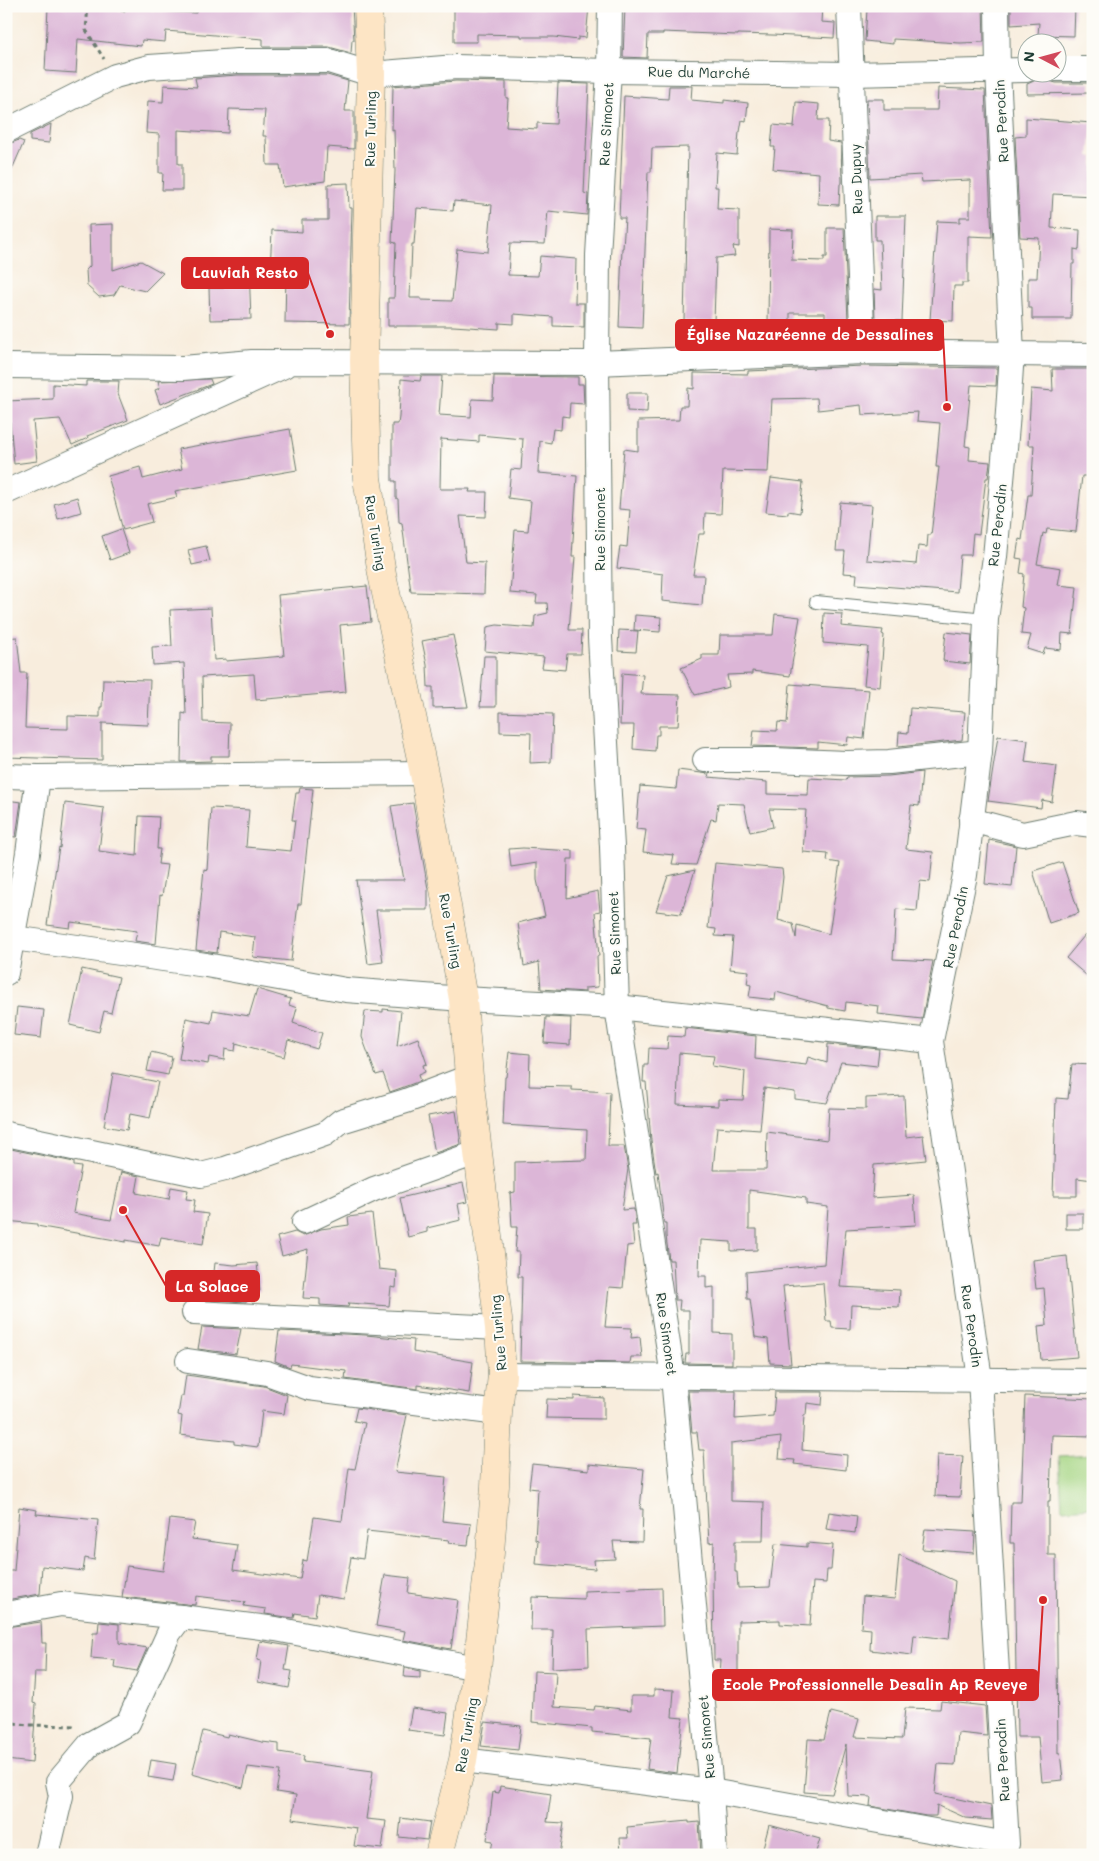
<svg xmlns="http://www.w3.org/2000/svg" width="1099" height="1861" viewBox="0 0 1099 1861" font-family="Mali,sans-serif">
<rect width="100%" height="100%" fill="#fdfcf7"/>
<filter id="ink" filterUnits="userSpaceOnUse"><feTurbulence type="fractalNoise" baseFrequency=".02" numOctaves="2"/><feDisplacementMap in="SourceGraphic" scale="10" xChannelSelector="R" yChannelSelector="G"/><feConvolveMatrix kernelMatrix="1 2 1 2 8 2 1 2 1" color-interpolation-filters="sRGB"/></filter>
<filter id="wash" filterUnits="userSpaceOnUse"><feTurbulence type="fractalNoise" baseFrequency=".0096" numOctaves="4" result="noise"/><feDisplacementMap in="SourceGraphic" scale="20" xChannelSelector="R" yChannelSelector="G"/><feGaussianBlur stdDeviation="1.12" result="paint"/><feColorMatrix in="noise" values="0 0 0 0 0 0 0 0 0 0 0 0 0 0 0 0 0 1.4 0 .05"/><feComposite in="paint" operator="in"/></filter>
<g filter="url(#wash)">
<rect width="100%" height="100%" fill="#f8eddd"/>
<!-- green -->
<polygon fill="#a5d583" stroke="#62895c" points="1093,1454 1093,1507 1062,1509 1059,1456"/>
<g id="blocks">
<!-- building -->
<g fill="#dcb6d7" fill-rule="evenodd">
<polygon points="126,6 157,11 196,13 197,6 275,6 298,10 330,9 330,6 352,6 354,40 352,40 351,53 329,47 263,47 263,39 166,31 165,42 142,40 141,46 78,39 76,73 45,71 48,7 96,8 125,11"/>
<polygon points="454,6 521,8 521,6 589,6 586,38 578,37 578,40 554,37 521,37 521,35 477,34 477,42 454,42"/>
<polygon points="625,6 822,7 821,22 835,23 834,38 772,35 738,34 738,35 663,32 663,34 648,34 647,58 623,57"/>
<polygon points="906,6 956,8 956,6 983,6 984,42 960,43 893,39 893,44 865,41 867,9 906,11"/>
<polygon points="1075,6 1074,36 1038,35 1039,23 1011,25 1011,7"/>
<polygon points="1039,72 1043,72 1049,81 1056,83 1090,83 1090,93 1027,94 1027,84 1034,81"/>
<polygon points="238,75 327,75 348,81 345,111 354,111 354,149 327,147 325,181 283,187 280,165 267,165 266,136 263,136 265,110 229,109 228,133 178,130 178,164 182,164 182,190 162,190 163,173 159,173 159,134 146,133 148,101 163,102 164,85 197,87 195,78"/>
<path d="M456,81L506,82V98H508L506,127L537,129V123L556,124L558,83L589,84L584,193L588,194L587,215L548,211L545,244L510,243L508,275L538,276L540,256L576,259L575,303H584V327L553,326V317L514,314V324L499,323V329L453,326H388V298H394L396,243L392,242L395,171L394,129L392,130L393,86ZM454,201L492,205L488,252L457,249L452,301L421,300V298H410L412,244H414L417,208L453,211Z"/>
<polygon points="669,86 692,86 691,100 724,103 724,100 748,103 746,121 742,120 740,132 739,132 737,155 717,153 715,187 718,187 717,209 739,210 739,247 733,246 735,256 716,258 714,322 684,321 688,147 652,148 651,172 648,172 642,328 619,327 622,248 623,248 625,218 619,218 624,96 668,99"/>
<polygon points="938,88 985,90 992,237 968,236 968,283 962,283 962,286 954,286 953,321 930,320 937,221 960,222 960,217 970,217 970,180 922,182 921,175 870,178 867,99 884,99 884,110 937,110"/>
<polygon points="796,102 819,104 818,120 829,120 828,141 841,143 842,183 840,184 839,205 818,204 819,173 773,169 775,147 771,147 773,125 794,127"/>
<polygon points="1026,118 1092,123 1089,156 1093,157 1093,196 1053,194 1051,228 1080,230 1079,250 1074,249 1074,264 1072,264 1071,319 1032,319 1032,308 1028,308 1028,278 1037,278 1039,238 1020,237 1015,137 1026,136"/>
<polygon points="51,124 49,143 30,141 30,134"/>
<polygon points="19,140 24,142 6,183 6,145"/>
<polygon points="348,183 349,208 352,208 349,324 285,323 286,273 270,271 272,230 302,232 302,220 328,220 328,184"/>
<polygon points="875,216 906,216 902,321 875,320 874,289 882,290 880,240 875,240"/>
<polygon points="113,224 113,270 141,261 163,273 145,291 120,285 114,295 99,297 87,286 86,270 90,266 89,225"/>
<polygon points="827,228 844,228 848,321 825,321 825,313 790,313 790,327 768,327 769,229 793,230 792,260 824,261 824,257 827,257"/>
<polygon points="249,268 251,319 210,320 209,288 224,288 222,269"/>
<polygon points="863,366 997,368 996,386 971,385 965,446 970,447 969,460 990,462 988,478 986,478 979,534 973,533 971,555 960,555 957,592 856,584 857,574 843,573 845,551 836,551 840,502 872,505 867,560 916,564 918,546 927,547 928,535 931,535 939,467 936,467 940,423 917,421 918,412 862,415 861,405 818,410 817,398 772,399 768,472 723,471 721,514 705,513 704,534 699,534 693,575 704,575 702,605 662,601 663,574 617,568 620,546 627,547 630,510 619,509 624,449 638,451 638,421 679,420 680,406 687,406 688,388 694,389 694,373 748,374 748,371"/>
<polygon points="1052,369 1093,369 1093,476 1082,476 1076,532 1047,529 1046,534 1043,533 1037,564 1061,568 1058,585 1077,587 1072,634 1062,633 1061,650 1045,648 1043,654 1027,649 1031,635 1021,634 1024,608 1021,607 1024,574 1020,573 1022,559 1016,558 1019,539 1022,540 1028,495 1031,495 1034,445 1028,445 1031,389 1053,391"/>
<polygon points="421,376 442,376 439,415 471,417 472,399 493,400 494,376 578,377 578,384 583,384 584,404 570,403 569,417 562,416 561,430 553,429 551,443 540,441 538,473 577,476 572,557 575,557 569,630 582,630 581,654 567,654 565,670 542,668 544,657 485,651 487,627 497,625 534,628 535,616 548,613 547,603 536,603 537,595 510,593 515,530 528,531 531,501 508,498 511,469 521,470 523,439 479,435 479,442 441,439 440,489 470,489 469,492 487,492 486,517 460,516 466,562 485,563 484,594 411,592 402,523 399,522 398,499 396,498 396,481 392,481 392,424 398,424 399,417 401,379 420,381"/>
<polygon points="210,379 212,384 160,404 155,390 160,388 158,381"/>
<polygon points="86,381 119,381 118,394 128,420 87,436 88,438 72,445 60,419 33,421 37,461 14,464 10,421 6,422 6,401 53,399 53,384 86,386"/>
<polygon points="627,393 648,393 647,412 627,411"/>
<polygon points="290,429 297,470 175,491 177,497 147,504 152,522 123,530 108,476 140,467 143,479 182,469 178,449"/>
<polygon points="771,478 803,482 800,513 788,511 788,514 766,512"/>
<polygon points="77,497 81,512 58,519 54,504"/>
<polygon points="121,529 129,553 110,560 102,536"/>
<polygon points="206,546 210,561 192,565 188,550"/>
<polygon points="367,586 371,622 340,625 346,692 256,700 254,674 202,677 203,722 230,723 229,756 211,756 211,761 181,762 182,713 186,714 184,663 153,665 152,647 172,646 170,610 211,608 214,660 226,659 226,661 284,656 278,595"/>
<polygon points="824,613 842,614 841,626 883,630 882,634 884,635 880,687 864,685 868,647 823,643"/>
<polygon points="775,614 800,617 790,676 752,671 752,674 727,675 729,687 695,695 681,668 702,659 702,655 719,655 720,635 773,635"/>
<polygon points="635,615 661,617 660,632 634,630"/>
<polygon points="619,630 638,631 636,652 618,651"/>
<polygon points="946,632 972,635 970,664 943,661"/>
<polygon points="453,635 468,707 433,708 433,687 428,687 427,665 422,641"/>
<polygon points="17,637 21,673 27,673 25,728 68,729 68,716 100,717 100,707 102,707 103,679 150,680 148,725 102,723 102,760 6,757 6,638"/>
<polygon points="484,656 496,656 496,707 480,707"/>
<polygon points="622,673 643,675 641,694 680,695 678,726 659,726 659,735 656,735 655,751 633,749 634,725 620,725"/>
<polygon points="790,684 869,690 864,739 848,737 847,745 818,742 818,748 752,746 754,730 777,731 778,722 787,723"/>
<polygon points="910,708 965,712 962,740 898,747 899,732 908,733"/>
<polygon points="500,712 553,714 551,762 530,763 531,733 500,732"/>
<polygon points="998,736 1028,740 1025,762 1057,766 1052,802 1042,800 1041,808 988,801"/>
<polygon points="678,770 709,774 708,777 767,782 767,794 808,795 809,778 846,780 847,777 889,776 922,772 919,806 911,805 906,849 933,852 930,882 920,881 917,911 896,909 893,959 933,961 922,1019 878,1014 879,1006 846,1002 845,1011 828,1008 828,1006 776,992 775,1000 749,997 751,985 747,984 749,971 730,969 733,937 715,936 716,929 708,928 715,863 782,869 783,877 778,920 793,924 796,938 797,925 829,934 840,863 827,861 828,854 803,852 806,810 769,809 773,827 750,832 744,804 718,803 716,820 711,819 696,865 672,864 674,855 643,852 646,830 636,829 640,786 676,789"/>
<polygon points="300,788 313,789 301,904 298,904 291,961 253,957 255,937 219,932 217,953 196,950 204,869 207,870 211,808 249,810 246,847 291,851 295,820 292,820 296,793 299,793"/>
<polygon points="6,800 21,802 16,837 6,836"/>
<polygon points="65,803 104,808 99,851 137,856 139,816 159,817 157,849 160,849 158,864 167,865 162,896 160,895 156,944 135,941 137,931 71,922 70,928 47,925 59,847 60,848"/>
<polygon points="413,803 428,889 428,910 376,910 383,962 368,964 356,880 404,880 391,806"/>
<polygon points="989,840 1016,846 1012,887 985,884"/>
<polygon points="523,848 573,851 573,859 568,859 567,898 598,891 600,911 595,912 599,956 597,956 598,987 585,988 585,992 541,989 539,962 524,966 518,923 545,916 537,880 537,863 511,867 509,849"/>
<polygon points="1062,862 1079,913 1049,923 1033,871"/>
<polygon points="695,870 681,914 656,911 668,876"/>
<polygon points="1085,935 1093,958 1093,981 1066,958"/>
<polygon points="82,969 119,977 111,1013 104,1011 99,1032 70,1025"/>
<polygon points="257,989 291,999 289,1005 297,1008 293,1023 322,1033 317,1049 288,1040 284,1057 236,1043 235,1051 225,1049 224,1060 209,1057 208,1064 179,1059 186,1018 211,1023 213,1010 249,1016"/>
<polygon points="17,1007 44,1010 41,1038 14,1035"/>
<polygon points="383,1009 401,1011 397,1046 418,1038 427,1064 423,1065 425,1072 418,1075 420,1081 390,1092 383,1073 376,1075 362,1037 365,1011 383,1012"/>
<polygon points="546,1017 571,1018 570,1045 544,1043"/>
<path d="M685,1028L756,1036L755,1059L806,1065L808,1057L827,1063L828,1044L879,1049L877,1066L841,1062L827,1103L795,1099V1092L764,1088L760,1130L717,1127L713,1170H766L767,1132L827,1140L829,1108L866,1109V1098L904,1096L906,1137L923,1135L926,1160L874,1165L872,1198L914,1195L916,1225L846,1229L840,1287L900,1290L899,1307L851,1305L850,1329L832,1328L831,1321H826L823,1283L783,1286L791,1364L770,1363L768,1339L755,1337L750,1299H747L746,1272L824,1264L828,1207L806,1204V1198L749,1190V1229H757V1250L731,1251V1242L700,1240L699,1276H706V1288L714,1287V1333L732,1334V1364L685,1363L686,1354H689V1310H679L680,1300H675L673,1260H669L666,1236V1223H664L658,1172L656,1173L651,1140L646,1082H643L644,1065H648L649,1048L667,1049L668,1036L684,1037ZM679,1053L714,1056L712,1066L745,1071L743,1100L718,1099V1106L677,1104Z"/>
<polygon points="151,1052 172,1057 168,1075 147,1071"/>
<polygon points="509,1052 530,1054 529,1086 572,1087 572,1090 610,1092 608,1146 624,1146 628,1169 622,1210 634,1209 636,1225 632,1225 634,1245 627,1246 623,1288 609,1287 605,1327 632,1328 631,1338 640,1337 642,1357 631,1357 630,1363 520,1361 522,1277 518,1277 519,1252 515,1252 517,1227 512,1227 510,1193 515,1192 515,1162 586,1160 587,1130 503,1125 505,1077 506,1077"/>
<polygon points="1072,1064 1093,1065 1093,1180 1077,1178 1077,1196 1053,1196 1056,1098 1068,1099"/>
<polygon points="113,1073 158,1082 150,1118 130,1114 127,1130 104,1126"/>
<polygon points="456,1111 461,1144 435,1153 428,1116"/>
<polygon points="6,1148 74,1162 74,1166 81,1167 73,1213 111,1220 121,1172 139,1176 136,1193 169,1199 171,1187 188,1190 186,1199 195,1200 193,1212 208,1214 203,1244 161,1237 159,1246 126,1240 126,1242 37,1226 37,1224 6,1221"/>
<polygon points="463,1183 467,1202 458,1204 461,1220 427,1228 427,1232 408,1237 400,1198"/>
<rect x="1066" y="1213" width="17" height="16"/>
<polygon points="372,1214 379,1269 397,1271 396,1288 391,1287 389,1306 349,1303 348,1307 320,1305 320,1299 303,1298 308,1249 282,1256 277,1237 295,1232 303,1236 321,1229 349,1225 348,1217"/>
<polygon points="1067,1256 1077,1357 1041,1360 1038,1326 1047,1325 1044,1288 1036,1289 1033,1260"/>
<polygon points="215,1263 234,1265 257,1263 260,1291 248,1293 246,1302 211,1300"/>
<polygon points="202,1327 241,1329 236,1354 198,1349"/>
<polygon points="279,1331 366,1335 414,1340 413,1352 473,1362 469,1393 418,1385 418,1389 345,1379 346,1371 291,1364 290,1367 275,1361"/>
<polygon points="186,1375 264,1386 287,1395 284,1414 262,1411 258,1447 234,1444 234,1441 180,1435 182,1416 178,1415 181,1396 183,1396"/>
<polygon points="688,1391 736,1391 735,1419 773,1416 775,1392 823,1392 822,1405 807,1403 806,1415 804,1415 802,1450 847,1455 846,1470 794,1464 795,1460 779,1459 781,1437 731,1443 731,1501 764,1502 763,1541 735,1541 735,1572 737,1572 738,1588 770,1587 775,1544 807,1547 807,1543 833,1545 831,1570 827,1570 826,1583 813,1582 810,1626 780,1624 780,1620 738,1621 738,1677 720,1677 721,1660 714,1660 713,1574 714,1542 709,1543 704,1450 699,1450 697,1432 692,1432"/>
<polygon points="574,1396 604,1398 604,1419 546,1418 547,1399 574,1400"/>
<polygon points="1025,1396 1093,1399 1093,1436 1052,1435 1050,1501 1048,1501 1048,1555 1056,1555 1058,1753 1060,1752 1063,1780 1042,1782 1038,1737 1017,1737 1014,1543 1010,1543 1011,1502 1021,1502"/>
<polygon points="357,1408 407,1415 395,1472 446,1477 442,1521 471,1524 468,1545 448,1543 449,1540 367,1531 363,1559 351,1557 344,1599 318,1595 315,1616 295,1613 294,1618 265,1614 266,1609 244,1606 245,1602 196,1596 195,1605 122,1597 127,1566 163,1571 170,1519 195,1522 192,1539 237,1545 233,1570 300,1579 303,1560 307,1561 314,1517 342,1521 349,1468 355,1469 365,1423 354,1421"/>
<polygon points="937,1455 963,1456 960,1497 935,1496"/>
<polygon points="532,1464 589,1470 589,1464 644,1469 640,1509 643,1509 642,1542 613,1541 615,1559 594,1560 595,1569 536,1564 538,1541 535,1540 538,1489 529,1488"/>
<polygon points="19,1507 37,1510 36,1514 98,1520 94,1560 85,1558 83,1571 42,1566 40,1594 6,1600 7,1571 14,1571"/>
<polygon points="829,1512 857,1516 855,1533 826,1529"/>
<polygon points="925,1529 975,1532 974,1553 922,1549"/>
<polygon points="899,1555 955,1581 949,1639 914,1635 912,1655 870,1650 871,1629 861,1628 863,1596 895,1599"/>
<polygon points="385,1575 410,1578 408,1593 458,1600 451,1649 403,1640 405,1631 376,1626"/>
<polygon points="662,1588 663,1626 588,1629 589,1666 552,1668 553,1630 531,1630 532,1597 584,1599 584,1591"/>
<polygon points="41,1622 42,1643 46,1643 45,1672 35,1672 33,1703 36,1704 32,1763 6,1760 6,1701 9,1676 6,1676 6,1627"/>
<polygon points="99,1622 119,1624 119,1643 147,1648 137,1671 114,1667 115,1660 91,1658 93,1633 98,1633"/>
<polygon points="260,1641 289,1646 285,1670 292,1671 289,1688 258,1682 261,1661 257,1660"/>
<polygon points="405,1668 420,1671 420,1678 404,1677"/>
<polygon points="534,1671 556,1672 554,1707 594,1710 595,1706 631,1710 631,1696 654,1696 654,1689 674,1690 672,1717 683,1718 677,1773 647,1769 651,1738 592,1732 592,1728 532,1722"/>
<polygon points="941,1701 985,1706 987,1736 958,1733 955,1765 938,1764 935,1794 991,1806 992,1820 966,1818 937,1805 936,1816 926,1816 870,1806 871,1797 848,1796 846,1744 832,1794 804,1792 808,1739 824,1740 831,1712 859,1719 854,1737 902,1739 905,1708 940,1709"/>
<polygon points="412,1708 448,1713 445,1735 408,1730"/>
<polygon points="485,1722 521,1726 518,1750 481,1746"/>
<polygon points="203,1731 227,1737 228,1734 262,1742 279,1744 279,1752 304,1756 303,1762 373,1771 366,1819 386,1821 382,1849 354,1846 357,1828 292,1819 296,1795 276,1792 280,1771 248,1767 243,1788 192,1774"/>
<polygon points="151,1760 176,1764 173,1781 148,1777"/>
<polygon points="500,1786 551,1794 547,1822 564,1823 559,1855 490,1855 493,1841 487,1840 493,1792 499,1793"/>
<polygon points="401,1818 430,1822 427,1840 399,1837"/>
<polygon points="689,1821 689,1823 699,1822 701,1855 621,1855 620,1838 628,1838 627,1827"/>
<polygon points="769,1825 820,1839 815,1855 761,1855"/>
</g>
</g>
</g>
<g filter="url(#ink)">
<use href="#blocks" fill-opacity="0" stroke="#6b7b6f" stroke-width="1"/>
<g fill="none" stroke-linecap="round" stroke-linejoin="round">
<defs>
<polyline id="service" points="816,602 986,619"/>
<g id="minor">
<polyline points="610,6 609,71 598,255 597,363 600,638 612,847 617,1007 673,1377 711,1791 715,1855"/>
<polyline points="849,6 863,352"/>
<polyline points="1056,69 1093,69"/>
<polyline points="6,131 115,76 149,67 238,61 329,61 371,74 456,67 609,71 852,74 1026,70"/>
<polyline points="6,366 183,368 252,362 597,363 863,352 1093,355"/>
<polyline points="6,492 284,366"/>
<polyline points="705,760 774,760 846,763 889,762 980,752"/>
<polyline points="6,776 38,777 424,773"/>
<polyline points="971,820 1023,834 1076,823 1093,825"/>
<polyline points="6,937 206,965 346,990 463,999 617,1007 931,1041"/>
<polyline points="6,973 28,853 38,777"/>
<polyline points="6,1134 201,1175 225,1169 325,1134 341,1121 406,1101 469,1077"/>
<polyline points="304,1222 374,1189 479,1152"/>
<polyline points="194,1313 499,1328"/>
<polyline points="188,1361 267,1373 309,1388 498,1413"/>
<polyline points="502,1375 1093,1381"/>
<polyline points="6,1614 61,1604 181,1617 276,1629 477,1668"/>
<polyline points="463,1760 711,1791 1007,1844 980,1379 931,1041 965,875 980,752 986,619 995,557 1007,426 1012,353 998,71 997,6"/>
<polyline points="47,1855 61,1796 58,1782 90,1744 128,1723 169,1633 181,1617"/>
</g>
<polyline id="secondary" points="368,6 371,74 364,361 367,478 382,574 424,773 463,999 469,1077 499,1328 502,1375 498,1413 495,1486 490,1553 477,1668 463,1760 439,1855"/>
</defs>
<!-- service casing -->
<use href="#service" stroke="#6b7b6f" stroke-width="14"/>
<!-- minor casing -->
<use href="#minor" stroke="#6b7b6f" stroke-width="26"/>
<!-- secondary casing -->
<use href="#secondary" stroke="#6b7b6f" stroke-width="29"/>
<!-- path -->
<g stroke="#6b7b6f" stroke-width="3" stroke-dasharray="4 4" stroke-linecap="butt">
<polyline points="88,6 86,30 104,59"/>
<polyline points="6,1722 28,1725 77,1726"/>
</g>
<!-- service -->
<use href="#service" stroke="#fff" stroke-width="12"/>
<!-- minor -->
<use href="#minor" stroke="#fff" stroke-width="24"/>
<!-- secondary -->
<use href="#secondary" stroke="#fde5c5" stroke-width="28"/>
</g>
</g>
<g text-anchor="middle" dominant-baseline="central" stroke-width="4" stroke-linejoin="round" paint-order="stroke">
<!-- street labels -->
<g font-size="14" fill="#1f3d34" stroke="#fdfcf7">
<text transform="translate(699 72) rotate(1)">Rue du Marché</text>
<text transform="translate(1001 121) rotate(-93)">Rue Perodin</text>
<text transform="translate(606 124) rotate(-87)">Rue Simonet</text>
<text transform="translate(370 129) rotate(-89)">Rue Turling</text>
<text transform="translate(856 179) rotate(-92)">Rue Dupuy</text>
<text transform="translate(997 525) rotate(-84)">Rue Perodin</text>
<text transform="translate(599 529) rotate(-90)">Rue Simonet</text>
<text transform="translate(376 533) rotate(81)">Rue Turling</text>
<text transform="translate(955 927) rotate(-79)">Rue Perodin</text>
<text transform="translate(451 931) rotate(80)">Rue Turling</text>
<text transform="translate(614 933) rotate(-92)">Rue Simonet</text>
<text transform="translate(972 1326) rotate(82)">Rue Perodin</text>
<text transform="translate(498 1333) rotate(-95)">Rue Turling</text>
<text transform="translate(667 1334) rotate(82)">Rue Simonet</text>
<text transform="translate(466 1735) rotate(-80)">Rue Turling</text>
<text transform="translate(706 1737) rotate(-95)">Rue Simonet</text>
<text transform="translate(1002 1760) rotate(-93)">Rue Perodin</text>
</g>
</g>
<!-- callouts -->
<path fill="none" stroke="#d62828" stroke-width="2" d="M330 334L308 273M947 407L943 335M123 1210L166 1286M1043 1600L1038 1685"/>
<g fill="#d62828" stroke="#fdfcf7" stroke-width="2">
<circle cx="330" cy="334" r="5"/>
<circle cx="947" cy="407" r="5"/>
<circle cx="123" cy="1210" r="5"/>
<circle cx="1043" cy="1600" r="5"/>
</g>
<g fill="#d62828" stroke="#d62828" stroke-width="2">
<rect x="182" y="258" width="126" height="30" rx="5"/>
<rect x="676" y="320" width="267" height="30" rx="5"/>
<rect x="166" y="1271" width="93" height="30" rx="5"/>
<rect x="713" y="1670" width="325" height="30" rx="5"/>
</g>
<g font-size="15" text-anchor="middle" font-weight="bold" fill="#fff">
<text x="245" y="278">Lauviah Resto</text>
<text x="810" y="340">Église Nazaréenne de Dessalines</text>
<text x="212" y="1292">La Solace</text>
<text x="875" y="1690">Ecole Professionnelle Desalin Ap Reveye</text>
</g>
<!-- margin -->
<rect width="1099" height="1861" fill="none" stroke="#fdfcf7" stroke-width="25"/>
<!-- north arrow -->
<g transform="translate(1042 58) rotate(276)"><circle r="24" fill="#fdfcf7" stroke="#a4b0a9"/>
<path d="M0-4L9 19L0 12L-9 19Z" fill="#d1495b"/>
<text y="-8" font-size="14" font-weight="bold" text-anchor="middle" fill="#1f3d34">N</text>
</g>
</svg>
